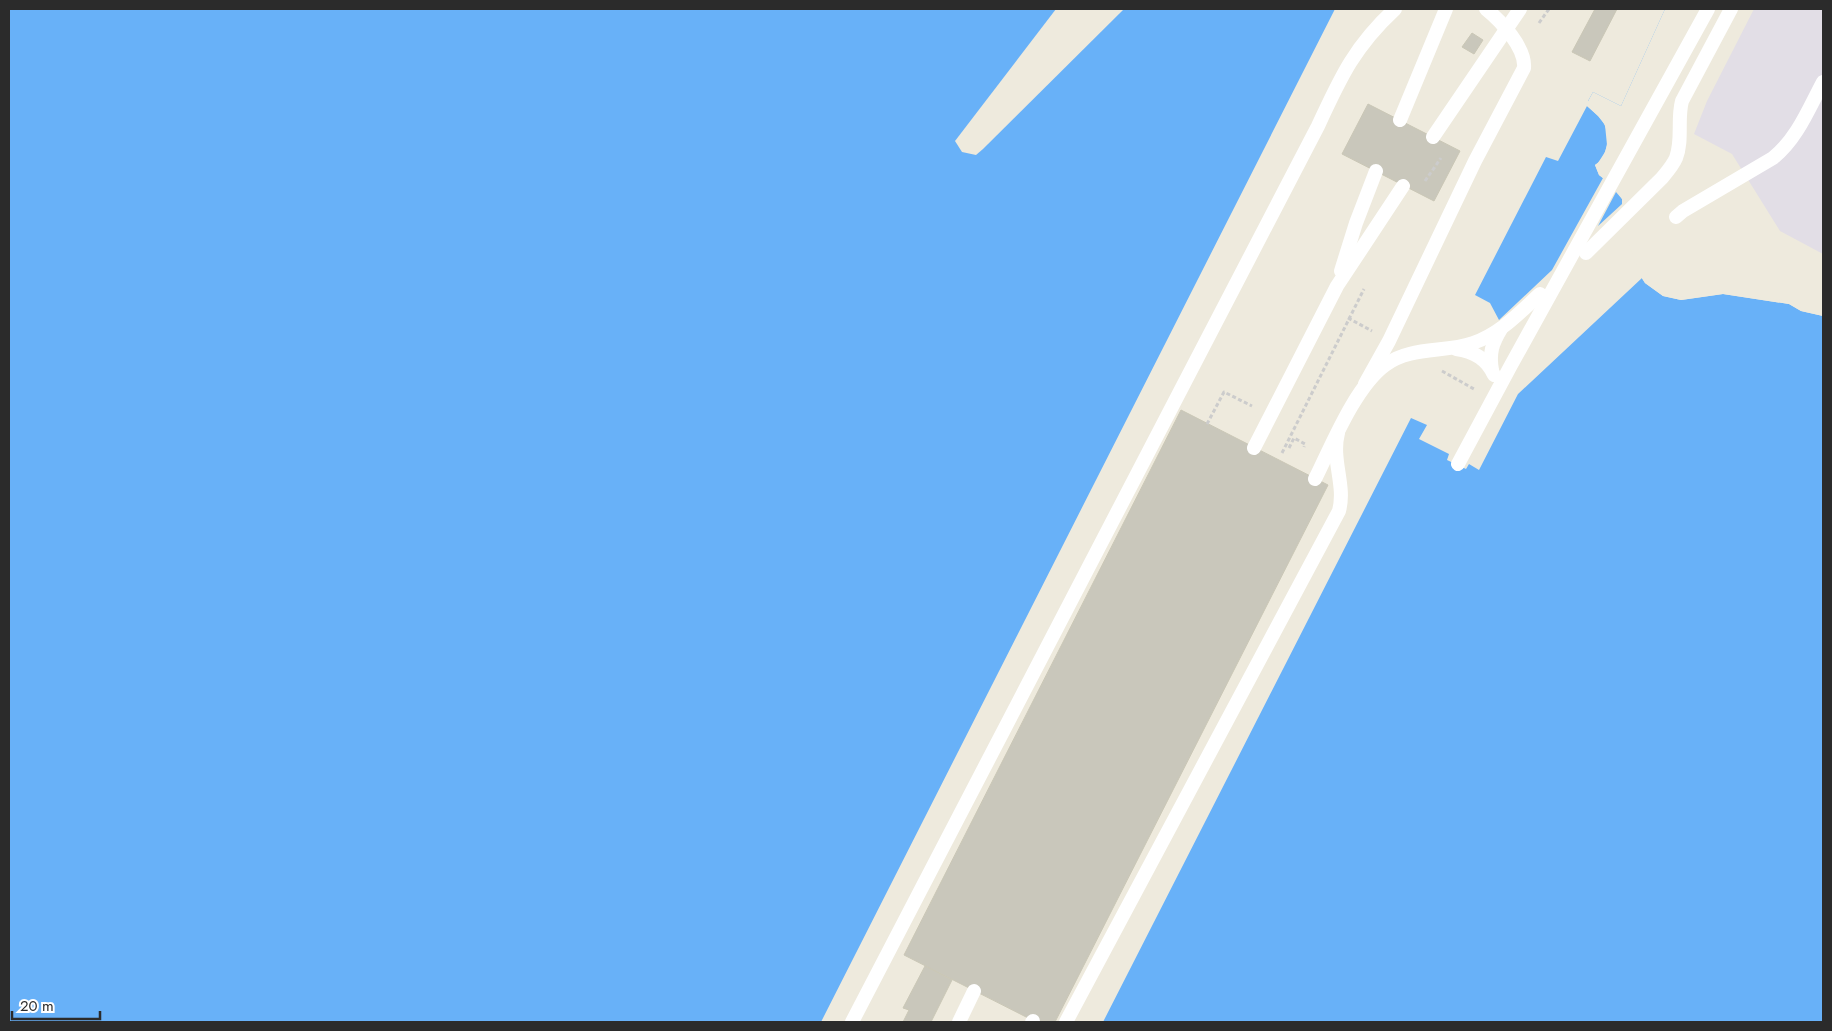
<svg xmlns="http://www.w3.org/2000/svg" width="1832" height="1031" viewBox="0 0 1832 1031" font-family="Jost,sans-serif">
<rect width="100%" height="100%" fill="#eeeadd"/>
<!-- industrial -->
<polygon fill="#e2dee6" points="1754,9 1823,9 1823,254 1780,231 1732,154 1694,134 1707,101"/>
<!-- water -->
<path fill="#68b1f8" d="M9,9H1665L1621,106L1593,92L1586,105C1592,111 1602,117 1605,126C1610,139 1607,157 1595,165L1599,175L1614,187L1622,199L1625,238L1631,262L1645,283L1663,296L1681,300L1723,294L1789,304L1801,311L1823,316V1022H9Z"/>
<!-- pier -->
<g fill="#eeeadd" fill-rule="evenodd">
<polygon points="1056,9 1124,9 983,149 976,155 962,152 955,141"/>
<path d="M1335,9H1665L1621,106L1593,92L1588,101L1607,124L1610,145L1607,154L1598,166L1601,173L1615,186L1624,198L1628,238L1634,261L1647,281L1664,294L1681,297L1723,292L1760,297L1790,301L1802,308L1823,313V316L1801,311L1789,304L1723,294L1681,300L1663,296L1645,283L1642,278L1518,394L1479,470L1469,464L1466,469L1447,460L1449,454L1419,439L1427,425L1411,418L1103,1022H821ZM1587,106L1598,116L1605,125L1607,145L1605,152L1598,163L1595,165L1599,175L1603,178L1552,270L1499,320L1490,303L1475,295L1546,157L1558,161ZM1616,192L1622,199V204L1598,226Z"/>
</g>
<!-- building -->
<g fill="#c9c7bb" stroke="#cac7b6">
<polygon points="1595,9 1617,9 1590,61 1572,52"/>
<polygon points="1472,33 1483,40 1474,54 1462,47"/>
<polygon points="1368,104 1460,151 1434,201 1342,154"/>
<polygon points="1181,410 1328,485 1055,1022 1036,1022 904,955"/>
<polygon points="925,966 952,980 931,1022 903,1022 909,1010 903,1008"/>
</g>
<g fill="none" stroke-linecap="round" stroke-linejoin="round">
<!-- path -->
<g stroke="#ccc" stroke-width="3" stroke-dasharray="4 2.5" stroke-linecap="butt">
<polyline points="1539,23 1549,9"/>
<polyline points="1425,181 1441,158"/>
<polyline points="1348,318 1372,331"/>
<polyline points="1442,371 1474,389"/>
<polyline points="1207,424 1224,392 1252,406"/>
<polyline points="1289,448 1294,438 1305,444 1304,447"/>
<polyline points="1282,453 1364,289"/>
</g>
<!-- service -->
<g stroke="#fff" stroke-width="14">
<polyline points="1400,120 1446,9"/>
<polyline points="1433,137 1520,9"/>
<path d="M1676,217L1683,211L1773,158C1797,139 1809,108 1823,82"/>
<path d="M1586,253L1662,178C1667,172 1673,165 1676,158C1683,140 1677,119 1682,101L1731,9"/>
<polyline points="1341,271 1356,223 1376,171"/>
<path d="M1456,349C1473,351 1487,359 1494,375"/>
<path d="M1492,370C1489,353 1492,344 1501,329"/>
<path d="M1365,384L1389,341L1475,161L1524,68C1526,48 1501,21 1486,9"/>
<polyline points="1254,448 1337,286 1403,186"/>
<polyline points="1458,464 1510,367 1708,9"/>
<path d="M1315,479C1332,445 1355,387 1385,365C1411,346 1444,353 1473,343C1500,334 1519,313 1540,294"/>
<path d="M852,1022L1318,126C1341,76 1355,46 1395,9"/>
<polyline points="959,1022 974,991"/>
<polyline points="1032,1022 1033,1021"/>
<path d="M1066,1022L1339,511C1346,485 1331,460 1338,433"/>
</g>
</g>
<!-- border -->
<rect width="1832" height="1031" fill="none" stroke="#2b2b2b" stroke-width="20"/>
<!-- scale -->
<path d="M12 1011v8h88v-8" fill="none" stroke="#2b2b2b" stroke-width="2.5"/>
<text x="20" y="1011" font-size="15" fill="#2b2b2b" stroke="#ffffff" stroke-width="4" paint-order="stroke">20 m</text>
</svg>
